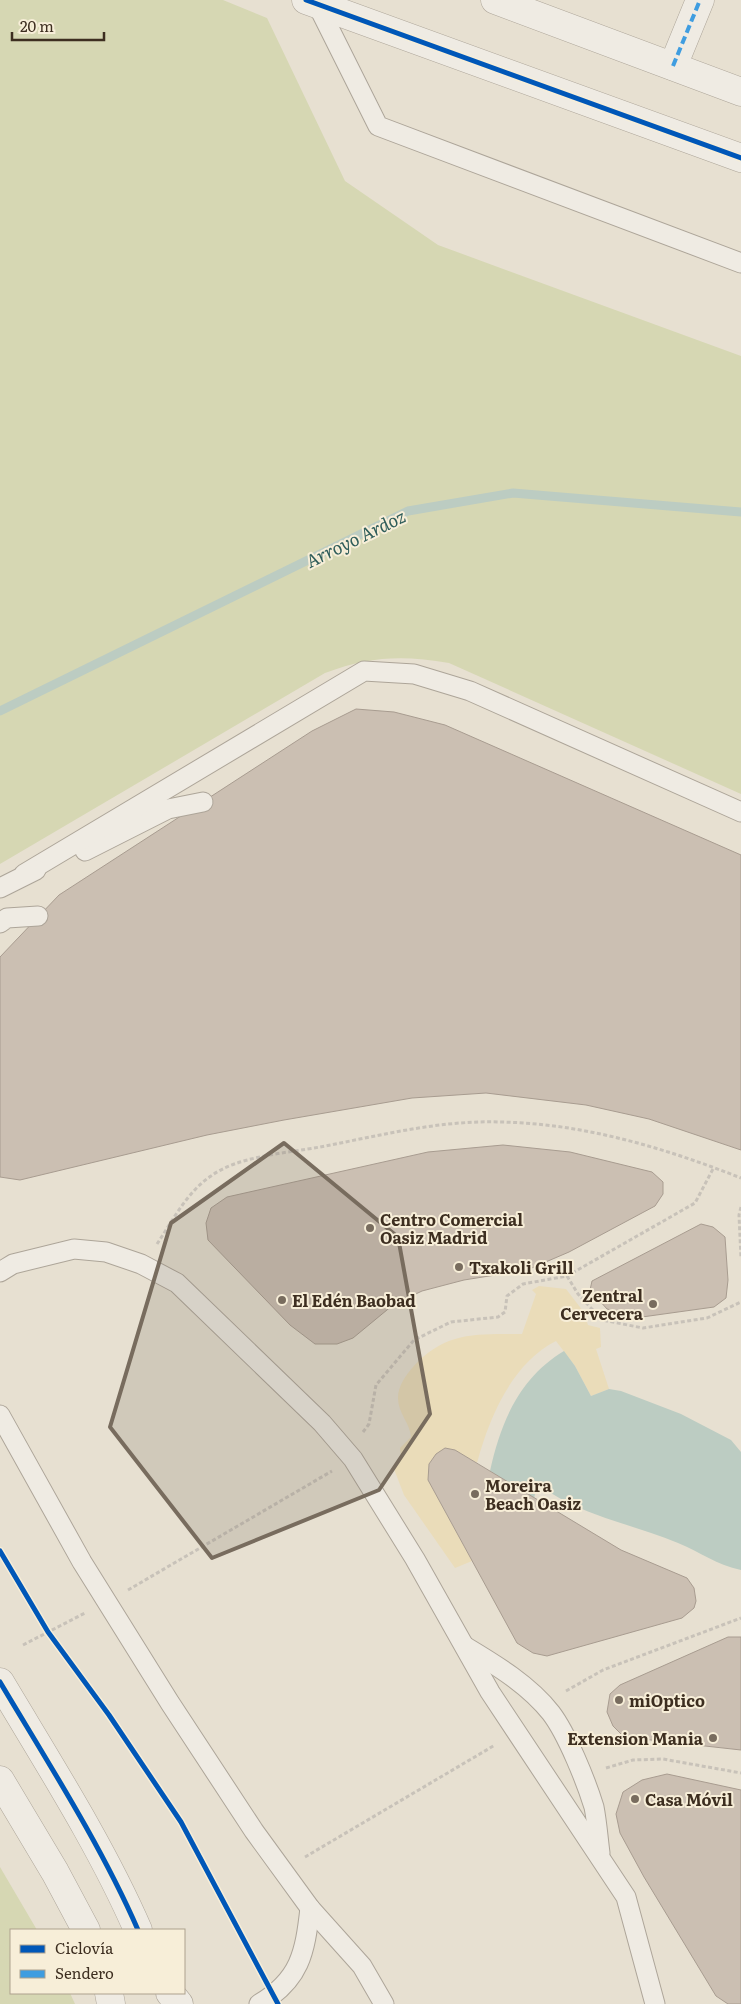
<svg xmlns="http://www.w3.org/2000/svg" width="741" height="2004" viewBox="0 0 741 2004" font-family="Literata,serif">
<rect width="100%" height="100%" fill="#e7e0d1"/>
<!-- green -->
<g fill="#d6d7b3">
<path d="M0,0H223L267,18L345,181L438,245L741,356V794L449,663C403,655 370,656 325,673L0,864Z"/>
<polygon points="0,1867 37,1930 11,1930 11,1993 70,1993 75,2004 0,2004"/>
</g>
<!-- sand -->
<path fill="#eadcb9" d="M539,1286L566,1289L583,1311L588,1325L600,1328L601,1347L596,1349L609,1389L591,1396L575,1366L556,1341C512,1363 489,1418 477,1463L455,1450L445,1448L436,1454L429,1464L428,1480L472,1561L455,1568L404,1495L394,1469L401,1458L400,1448L411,1437C410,1423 398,1413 398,1398C398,1386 406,1375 413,1367C445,1331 477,1334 522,1334L536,1294L532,1290Z"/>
<!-- water -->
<path fill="#bcccc2" d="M564,1351L575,1366L591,1396L609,1389L621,1391L681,1414L731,1440L741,1452V1570C717,1565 700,1552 678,1543C631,1523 578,1516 537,1483L534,1499L490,1471C501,1422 519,1378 564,1351Z"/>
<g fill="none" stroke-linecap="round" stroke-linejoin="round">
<!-- stream -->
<polyline stroke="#bcccc2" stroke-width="9" points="0,711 408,511 513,493 741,512"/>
</g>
<!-- building -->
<g fill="#cbbfb2" stroke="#a89c90">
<polygon points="356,709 394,712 445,725 741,855 741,1150 649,1119 586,1105 486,1093 412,1098 284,1120 207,1135 20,1180 0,1177 0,957 59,895 312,731"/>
<polygon points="503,1145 570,1152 652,1172 663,1182 663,1194 655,1206 569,1252 527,1270 464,1280 422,1291 393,1305 353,1338 337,1344 315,1344 290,1325 208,1240 206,1223 211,1208 227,1197 428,1152"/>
<polygon points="701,1224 713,1227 725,1237 728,1280 726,1298 714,1307 642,1317 607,1309 590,1290 592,1281"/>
<polygon points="445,1448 455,1450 621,1550 687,1578 694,1588 696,1601 694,1608 682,1618 547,1656 533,1653 517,1643 428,1480 429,1464 436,1454"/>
<polygon points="728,1637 741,1637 741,1750 624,1737 613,1726 607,1712 610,1694 620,1685"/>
<polygon points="667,1774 741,1790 741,2004 728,2004 716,1996 644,1877 620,1833 616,1814 623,1792 642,1780"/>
</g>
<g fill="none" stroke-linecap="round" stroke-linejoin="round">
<defs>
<g id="service">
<polyline points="317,4 378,126 741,263"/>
<polyline points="85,851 168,809 203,802"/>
<polyline points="24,874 364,671 414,674 470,691 741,812"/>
<polyline points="0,888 36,870"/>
<polyline points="0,923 7,918 38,916"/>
<polyline points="0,1272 13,1264 74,1249 106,1252 141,1264 177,1283 322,1423 353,1459 415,1559 490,1692 626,1897 655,2004"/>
<polyline points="0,1415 82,1562 170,1703 254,1831 310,1908 362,1966 384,2004"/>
<path d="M466,1647C496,1665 529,1685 551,1713C567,1734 586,1781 594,1807C597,1822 598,1838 600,1853"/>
<path d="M259,2004C300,1980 305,1953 310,1908"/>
</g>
<polyline id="minor" points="673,66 700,0"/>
<g id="tertiary">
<polyline points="306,0 741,158"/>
<polyline points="495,0 741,92"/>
<path d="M0,1682C47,1761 101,1845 138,1930"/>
<polyline points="0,1780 55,1872 86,1930"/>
<polyline points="109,1993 111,2004"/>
<polyline points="170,1993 179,2004"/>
</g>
</defs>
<!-- service casing -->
<use href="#service" stroke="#ada599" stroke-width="21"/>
<!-- minor casing -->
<use href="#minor" stroke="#ada599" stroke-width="29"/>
<!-- tertiary casing -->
<use href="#tertiary" stroke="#ada599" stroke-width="29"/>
<!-- path -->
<g stroke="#c8c2b9" stroke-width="3" stroke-dasharray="4 2.5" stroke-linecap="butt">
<polyline points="741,1207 739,1215 741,1258"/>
<path d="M157,1244C173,1220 187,1192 211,1176C238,1156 287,1153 320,1147C378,1136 439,1120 499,1122C582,1123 665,1148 741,1178"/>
<polyline points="567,1276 578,1294 602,1320 643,1328 707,1318 741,1302"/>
<polyline points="363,1432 369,1424 376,1385 414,1340 451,1322 498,1317 505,1312 507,1296 523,1284 567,1276 695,1203 714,1167"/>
<polyline points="128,1590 332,1471"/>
<polyline points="23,1645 85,1613"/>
<polyline points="566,1691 603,1670 741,1618"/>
<polyline points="606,1768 633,1760 663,1759 741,1773"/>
<polyline points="305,1857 495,1745"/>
</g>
<!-- service -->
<use href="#service" stroke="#efebe3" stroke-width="19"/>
<!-- minor -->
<use href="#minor" stroke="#efebe3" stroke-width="28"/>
<!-- tertiary -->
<use href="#tertiary" stroke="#efebe3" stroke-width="28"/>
<!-- quiet -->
<polyline stroke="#3f9de0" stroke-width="4" stroke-dasharray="8 4" stroke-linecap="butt" points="673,66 700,0"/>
<defs>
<g id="cycleway">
<polyline points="306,0 741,158"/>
<polyline points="0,1551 48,1632 109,1715 181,1822 278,2004"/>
<path d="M0,1682C47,1761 101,1845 138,1930"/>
</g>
</defs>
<!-- cycleway casing -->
<use href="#cycleway" stroke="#f7eed8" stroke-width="8"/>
<!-- cycleway -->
<use href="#cycleway" stroke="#0057b8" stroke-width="5"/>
</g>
<!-- marked area -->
<path fill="#786c5e" fill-opacity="0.2" stroke="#786c5e" stroke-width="4" stroke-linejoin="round" d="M284,1143L398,1237L430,1414L379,1490L212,1558L110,1427L171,1223Z"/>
<!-- markers -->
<g fill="#786c5e" stroke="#f7eed8" stroke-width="2">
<circle cx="370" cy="1228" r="5"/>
<circle cx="459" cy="1267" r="5"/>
<circle cx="282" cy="1300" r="5"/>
<circle cx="653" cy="1304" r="5"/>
<circle cx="475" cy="1494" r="5"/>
<circle cx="619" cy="1700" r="5"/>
<circle cx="713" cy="1738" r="5"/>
<circle cx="635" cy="1799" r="5"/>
</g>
<g text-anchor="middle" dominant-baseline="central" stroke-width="4" stroke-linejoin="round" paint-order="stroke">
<!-- poi labels -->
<g font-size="16" font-weight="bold" fill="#3d2e20" stroke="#f7eed8" text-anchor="start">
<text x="380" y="1219">Centro Comercial<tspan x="380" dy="18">Oasiz Madrid</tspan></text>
<text x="469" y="1267">Txakoli Grill</text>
<text x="643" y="1295" text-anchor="end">Zentral<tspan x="643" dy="18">Cervecera</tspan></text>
<text x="292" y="1300">El Edén Baobad</text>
<text x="485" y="1485">Moreira<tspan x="485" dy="18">Beach Oasiz</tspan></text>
<text x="629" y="1700">miOptico</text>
<text x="703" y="1738" text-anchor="end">Extension Mania</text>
<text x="645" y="1799">Casa Móvil</text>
</g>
<!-- water labels -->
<g font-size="18" font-style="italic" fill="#2f5d5a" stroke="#f7eed8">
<text transform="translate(355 538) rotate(-26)">Arroyo Ardoz</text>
</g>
</g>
<!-- legend -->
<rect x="10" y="1929" width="175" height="65" fill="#f7eed8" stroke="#ada18e"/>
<rect x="20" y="1945" width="25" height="8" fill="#0057b8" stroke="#ada18e"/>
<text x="55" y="1954" font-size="15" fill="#3d2e20">Ciclovía</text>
<rect x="20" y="1970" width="25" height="8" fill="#3f9de0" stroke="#ada18e"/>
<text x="55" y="1979" font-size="15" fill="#3d2e20">Sendero</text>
<!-- scale -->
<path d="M12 32v8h92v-8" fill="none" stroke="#3d2e20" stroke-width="2.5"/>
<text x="20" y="32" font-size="15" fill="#3d2e20" stroke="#f7eed8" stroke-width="4" paint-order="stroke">20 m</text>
</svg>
